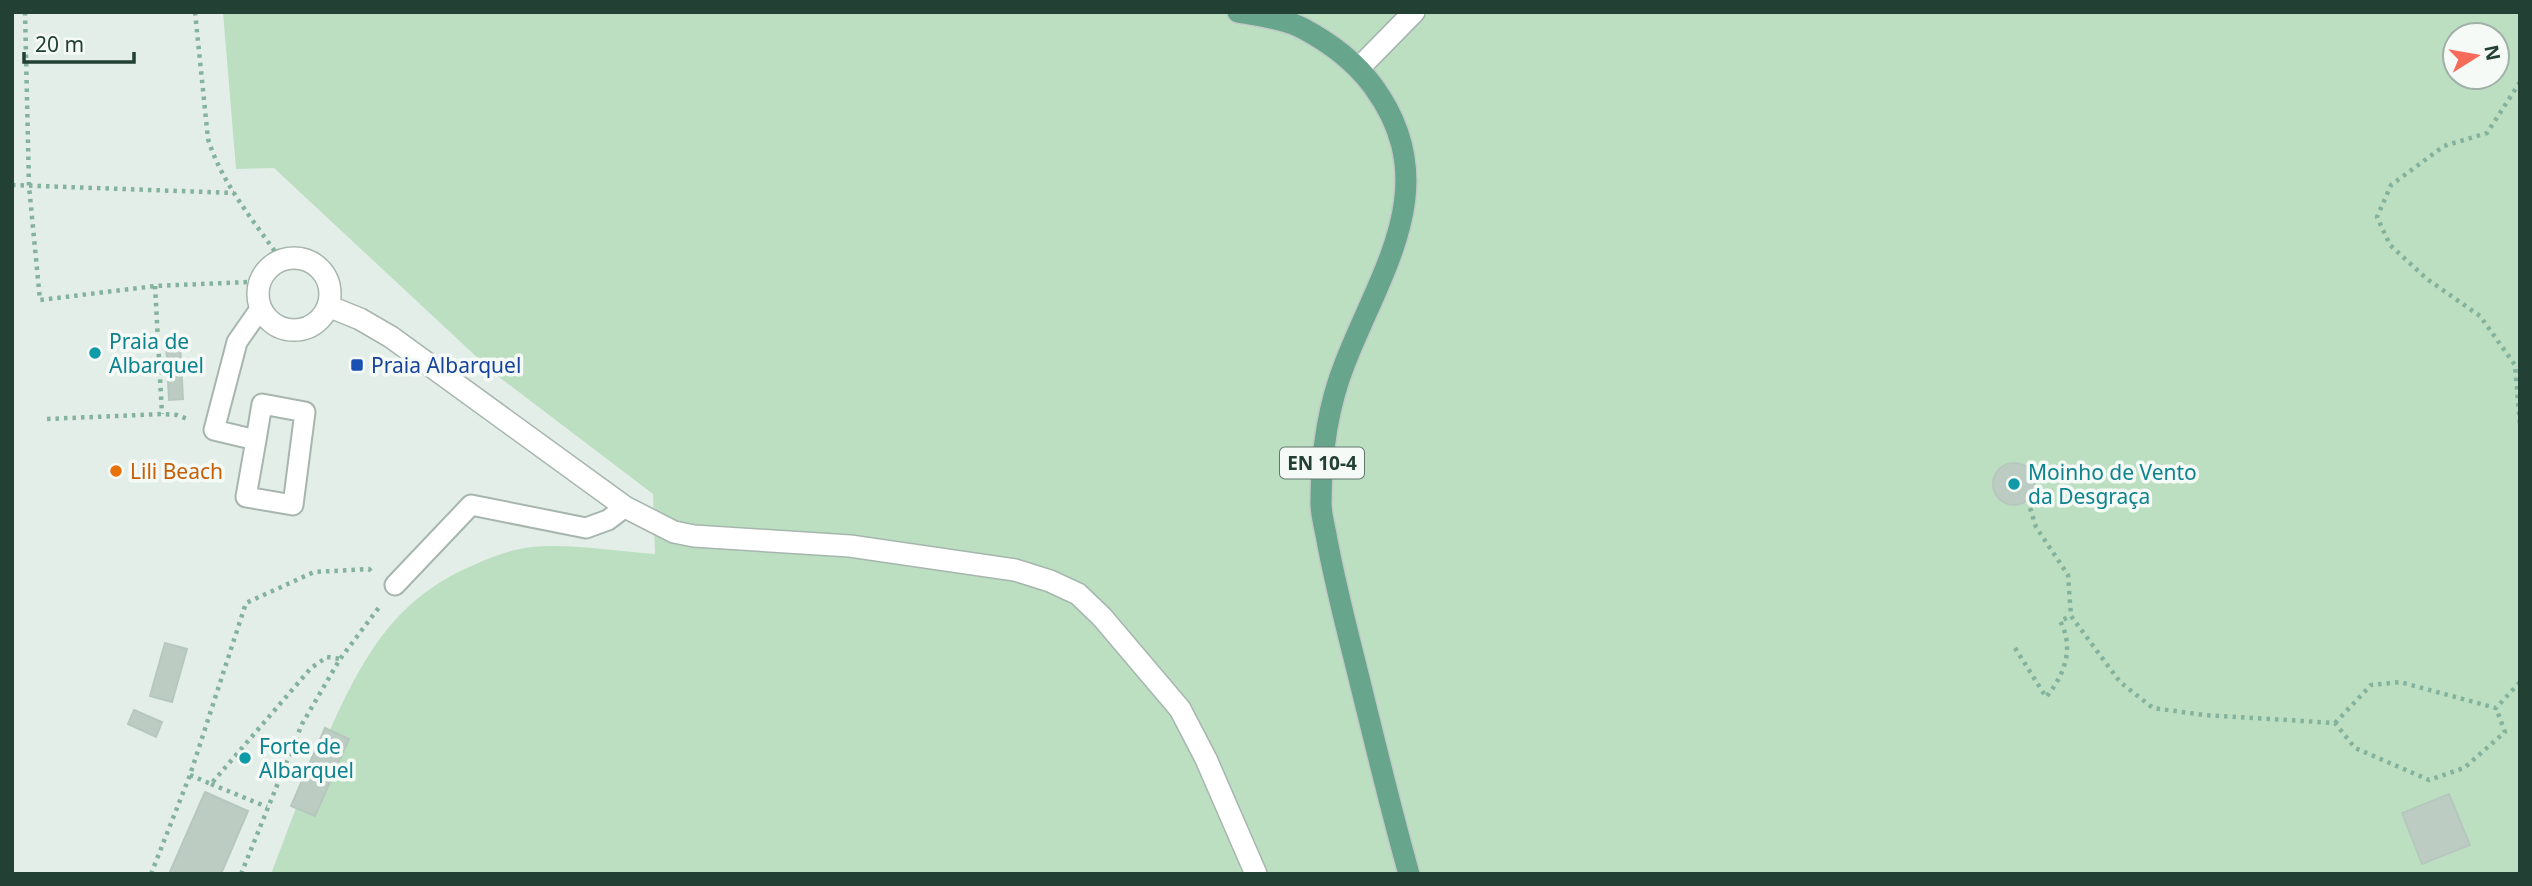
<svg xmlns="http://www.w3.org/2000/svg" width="2532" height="886" viewBox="0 0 2532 886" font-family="'Noto Sans',sans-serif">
<rect width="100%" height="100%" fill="#e4eee8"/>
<!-- green -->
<path fill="#bcdfc1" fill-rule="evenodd" d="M223,12H2520V874H271L296,808L315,816L348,739L330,730C364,655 396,597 476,564C494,556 513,549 532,547C570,543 616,551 655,554L653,494L495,374L274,168L236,169ZM2455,35H2497V77H2455Z"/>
<!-- building -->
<g fill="#bcccc3" stroke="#b6c8be" stroke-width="2">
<polygon points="180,343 183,399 169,400 166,344"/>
<circle cx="2014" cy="484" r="21"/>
<polygon points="165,643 187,649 172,702 150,696"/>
<polygon points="134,710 162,722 156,737 128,724"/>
<polygon points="325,728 349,739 315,816 291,806"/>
<polygon points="205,792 248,811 221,874 169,874"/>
<polygon points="2449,794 2470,845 2422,864 2402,813"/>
</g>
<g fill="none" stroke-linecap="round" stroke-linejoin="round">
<defs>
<g id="lane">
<polyline points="256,440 262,404 305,412 293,505 246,497 256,440 214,430 237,342 260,309"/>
<polyline points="395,585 471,505 586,528 608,520 625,507"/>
</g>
<g id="street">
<polyline points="1359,68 1414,12"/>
<circle cx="294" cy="294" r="36"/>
<polyline points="328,306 360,319 391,337 625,507 674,532 694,536 850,546 1015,570 1050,581 1078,594 1102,617 1180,709 1206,759 1256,874"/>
</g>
<path id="primary" d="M1238,12C1259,16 1286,19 1304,29C1330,43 1356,63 1373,86C1445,184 1382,268 1345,363C1327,408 1321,455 1321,503C1321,515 1325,528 1327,540C1333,573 1341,605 1349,638C1369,717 1387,796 1409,874"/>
</defs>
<!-- lane casing -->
<use href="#lane" stroke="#a6b6ae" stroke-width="23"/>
<!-- street casing -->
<use href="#street" stroke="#a6b6ae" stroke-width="24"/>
<!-- primary casing -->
<use href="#primary" stroke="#c1cac6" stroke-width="24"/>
<!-- path -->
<g stroke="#83b29d" stroke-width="4.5" stroke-dasharray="3.5 5" stroke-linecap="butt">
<polyline points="25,12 29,186 40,300 155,286 248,282"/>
<path d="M195,12L208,139C222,184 254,221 281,260"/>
<polyline points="2520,82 2487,133 2444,146 2391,185 2377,217 2390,245 2427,279 2480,316 2515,365 2520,425"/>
<polyline points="12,185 234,193"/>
<polyline points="155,286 162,414"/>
<polyline points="47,419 162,414 177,415 190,420"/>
<polyline points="2030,508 2036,527 2068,575 2071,616 2120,682 2153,708 2204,715 2335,723 2355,748 2429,780 2464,768 2505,732 2496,708"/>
<path d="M2015,648L2046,697C2064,676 2075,648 2060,621L2071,616"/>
<polyline points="2335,723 2371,685 2400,682 2496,708 2520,682"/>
<polyline points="190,775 211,784 311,668 327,657 340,659"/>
<polyline points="211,784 267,807"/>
<polyline points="151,874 190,775 246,603 314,572 369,569 371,571"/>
<polyline points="241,874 302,724 340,659 380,606"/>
</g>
<!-- lane -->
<use href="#lane" stroke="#fff" stroke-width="19"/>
<!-- street -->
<use href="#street" stroke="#fff" stroke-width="21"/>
<!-- primary -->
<use href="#primary" stroke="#67a58c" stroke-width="21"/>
</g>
<!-- markers -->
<g fill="#0f9aa8" stroke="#f5faf6" stroke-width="2.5">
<circle cx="95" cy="353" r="7"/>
<circle cx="2014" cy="484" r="7"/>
<circle cx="245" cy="758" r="7"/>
</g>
<rect fill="#1a4fb4" stroke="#f5faf6" stroke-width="2.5" x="350" y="358" width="14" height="14" rx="3.5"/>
<circle fill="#e8710a" stroke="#f5faf6" stroke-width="2.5" cx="116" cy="471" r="7"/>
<g text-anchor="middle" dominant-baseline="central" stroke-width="7" stroke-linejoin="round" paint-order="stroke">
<!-- shield labels -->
<rect fill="#f5faf6" stroke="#61786e" stroke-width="2" x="1280" y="447.5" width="84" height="31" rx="5"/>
<g font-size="19" font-weight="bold" fill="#224034">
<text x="1322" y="463">EN 10-4</text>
</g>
<!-- culture labels -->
<g font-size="21" fill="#0d838f" stroke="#f5faf6" text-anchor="start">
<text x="109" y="341">Praia de<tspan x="109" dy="24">Albarquel</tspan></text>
<text x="2028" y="472">Moinho de Vento<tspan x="2028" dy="24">da Desgraça</tspan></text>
<text x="259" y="746">Forte de<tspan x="259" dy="24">Albarquel</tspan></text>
</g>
<!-- transit labels -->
<g font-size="21" fill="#164399" stroke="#f5faf6" text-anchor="start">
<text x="371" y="365">Praia Albarquel</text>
</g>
<!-- food labels -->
<g font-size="21" fill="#c56008" stroke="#f5faf6" text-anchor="start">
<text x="130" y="471">Lili Beach</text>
</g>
</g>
<!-- border -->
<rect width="2532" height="886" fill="none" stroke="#224034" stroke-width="28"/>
<!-- north arrow -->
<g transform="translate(2476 56) rotate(79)"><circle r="33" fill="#f5faf6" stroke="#a1b0a8" stroke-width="2"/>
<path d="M0-5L12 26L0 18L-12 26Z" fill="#f66a59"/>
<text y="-10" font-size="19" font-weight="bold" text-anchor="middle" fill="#224034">N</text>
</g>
<!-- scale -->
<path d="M24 52v10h110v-10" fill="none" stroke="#224034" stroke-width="3.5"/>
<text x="35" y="52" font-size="21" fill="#224034" stroke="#f5faf6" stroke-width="5" paint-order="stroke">20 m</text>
</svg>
